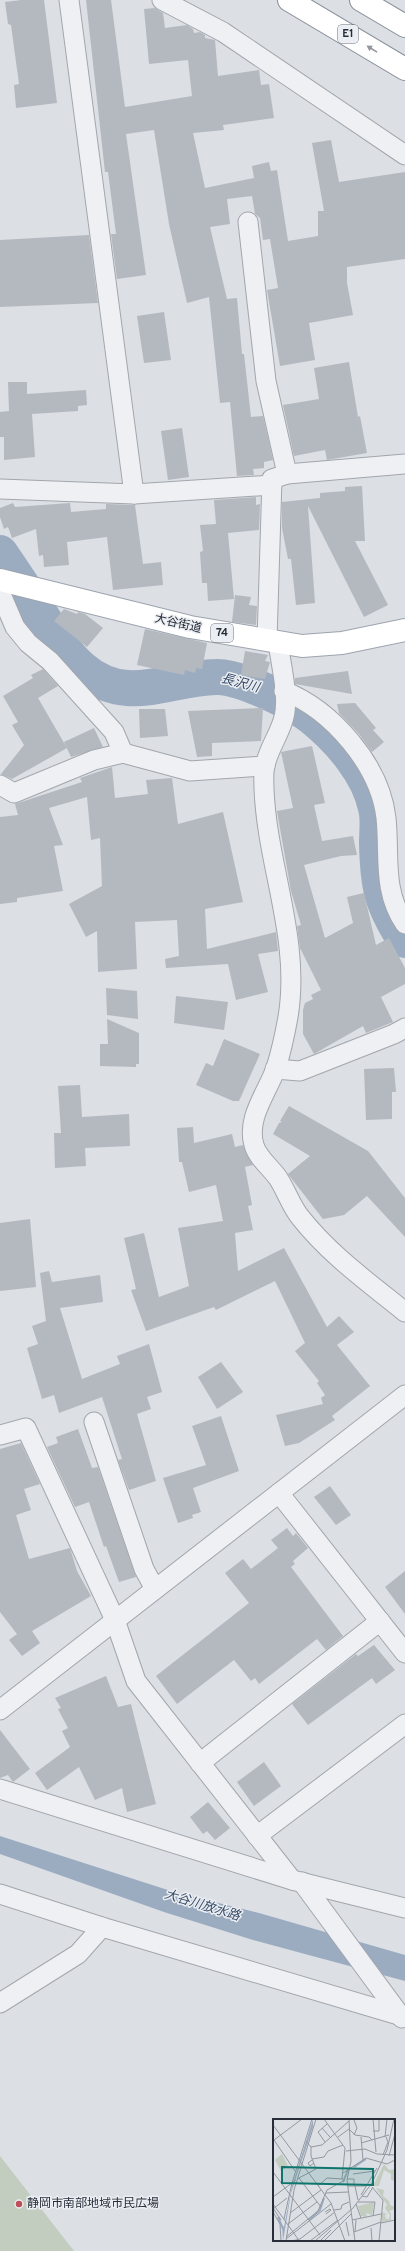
<svg xmlns="http://www.w3.org/2000/svg" width="405" height="2251" viewBox="0 0 405 2251" font-family="Overpass,'Noto Sans JP',sans-serif">
<rect width="100%" height="100%" fill="#dcdfe4"/>
<!-- green -->
<polygon fill="#c2cdbf" points="0,2156 74,2251 0,2251"/>
<!-- water -->
<polygon fill="#9bacc1" points="0,1836 174,1892 259,1913 405,1955 405,1981 253,1940 164,1912 0,1854"/>
<g fill="none" stroke-linecap="round" stroke-linejoin="round">
<!-- river -->
<path stroke="#9bacc1" stroke-width="36" d="M0,553C15,575 30,597 44,620C55,636 65,655 81,668C126,707 167,678 216,677C239,676 295,703 313,718C340,740 369,773 376,808C379,819 377,832 377,843C378,886 381,903 405,940"/>
</g>
<!-- building -->
<g fill="#b4b9c0">
<polygon points="21,0 44,0 57,103 16,108 14,85 19,84 11,25 8,24 5,2"/>
<polygon points="86,0 111,0 125,107 192,96 188,60 149,64 144,9 155,8 163,13 165,28 187,25 193,29 194,33 200,32 205,35 205,38 215,40 218,76 259,70 261,85 269,84 274,118 223,125 224,130 193,133 205,188 254,178 252,166 269,162 271,171 277,170 288,241 318,236 318,211 324,211 312,143 331,140 339,182 405,172 405,259 347,267 347,283 353,315 309,323 315,360 280,366 267,290 278,288 270,239 263,240 260,218 255,214 252,196 227,199 230,224 210,227 227,299 237,298 242,354 244,354 251,417 263,416 273,460 264,462 264,468 253,469 254,475 237,476 230,402 220,403 209,297 187,303 169,224 154,130 126,134 146,275 117,279 111,234 116,234 108,172 105,172"/>
<polygon points="89,235 98,303 0,307 0,240"/>
<polygon points="164,312 171,360 144,363 137,316"/>
<polygon points="349,362 358,417 360,416 367,453 327,460 325,450 294,456 283,405 319,399 314,368"/>
<polygon points="8,382 27,382 27,394 86,390 87,405 78,406 78,411 32,414 35,457 4,460 4,437 0,437 0,412 9,411"/>
<polygon points="182,428 189,477 168,480 161,431"/>
<polygon points="362,486 365,541 355,541 388,605 364,617 308,506 315,603 296,605 291,559 288,559 282,528 282,502 320,498 320,493 345,491 345,487"/>
<polygon points="256,497 256,505 260,504 259,530 228,533 234,599 208,601 207,583 202,583 200,552 203,551 200,525 216,524 214,500"/>
<polygon points="13,503 15,507 70,503 71,512 106,509 106,504 135,505 143,564 161,562 163,585 113,590 107,537 67,542 69,565 44,567 43,555 39,556 36,529 12,538 8,527 4,529 0,517 0,508"/>
<polygon points="235,595 251,597 249,605 257,606 256,625 232,622"/>
<polygon points="64,609 77,614 78,612 85,614 103,628 87,647 54,621"/>
<polygon points="145,629 207,643 202,669 196,668 195,673 185,670 184,675 137,665"/>
<polygon points="245,651 268,655 265,661 270,662 265,679 241,675"/>
<polygon points="43,669 58,686 38,698 67,748 12,779 1,774 24,745 12,725 18,722 3,696 33,678 31,675"/>
<polygon points="348,671 352,694 295,684 295,678"/>
<polygon points="355,703 376,728 373,730 384,742 372,752 359,734 339,713 337,704"/>
<polygon points="263,708 261,741 212,743 212,756 197,757 188,711"/>
<polygon points="139,709 165,709 168,736 140,738"/>
<polygon points="94,728 103,747 71,757 64,742"/>
<polygon points="312,746 325,803 314,805 322,841 353,836 357,855 341,856 304,865 325,938 353,923 347,897 364,893 376,945 389,938 405,968 405,984 381,997 393,1022 366,1033 363,1026 314,1054 303,1034 303,1010 305,1003 313,999 311,995 321,990 300,948 297,926 301,925 291,891 277,811 293,808 281,752"/>
<polygon points="112,767 115,798 148,794 146,780 172,778 178,824 223,812 243,902 205,909 207,949 276,932 278,951 258,954 268,992 236,1000 228,964 166,968 165,959 179,956 177,920 135,922 137,969 98,972 97,931 86,937 69,904 102,886 100,838 91,840 87,797 49,808 63,845 54,846 63,891 17,898 17,902 0,904 0,817 18,815 15,804 82,782 80,778"/>
<polygon points="106,988 137,991 138,1019 107,1015"/>
<polygon points="176,996 228,1002 224,1030 174,1023"/>
<polygon points="107,1019 139,1033 139,1064 136,1064 136,1067 100,1066 100,1044 108,1044"/>
<polygon points="224,1039 260,1054 239,1101 233,1101 196,1085 206,1063 213,1066"/>
<polygon points="394,1068 396,1092 392,1092 392,1119 366,1120 364,1069"/>
<polygon points="80,1085 82,1117 129,1114 130,1146 85,1148 86,1166 55,1168 54,1133 61,1133 58,1086"/>
<polygon points="289,1106 368,1151 405,1198 405,1237 367,1196 344,1215 323,1219 288,1174 310,1156 273,1134 279,1123 282,1122 280,1121"/>
<polygon points="193,1127 194,1143 232,1134 235,1147 243,1145 253,1165 245,1167 252,1205 248,1206 253,1230 235,1233 238,1271 284,1248 327,1327 339,1316 354,1332 337,1345 370,1386 332,1416 335,1420 299,1443 285,1446 276,1415 323,1404 321,1398 325,1395 317,1383 319,1381 295,1351 305,1343 275,1281 216,1310 214,1307 146,1331 131,1290 136,1289 124,1238 144,1233 159,1297 189,1286 178,1228 223,1221 216,1185 189,1192 182,1162 179,1162 177,1128"/>
<polygon points="30,1219 36,1287 0,1291 0,1223"/>
<polygon points="49,1271 52,1282 100,1275 103,1302 60,1308 82,1379 120,1364 117,1356 149,1344 162,1392 147,1397 151,1409 137,1414 156,1481 129,1490 118,1460 122,1459 102,1397 59,1413 54,1395 42,1399 27,1348 38,1344 32,1326 46,1321 40,1273"/>
<polygon points="221,1362 243,1392 217,1409 198,1377"/>
<polygon points="221,1416 239,1471 193,1488 201,1512 192,1515 193,1518 178,1523 163,1478 206,1465 192,1426"/>
<polygon points="78,1429 92,1468 98,1467 136,1577 119,1582 106,1546 104,1547 89,1502 75,1507 47,1447 58,1443 56,1437"/>
<polygon points="21,1443 40,1484 24,1489 31,1510 16,1515 29,1559 70,1548 77,1571 91,1596 32,1631 40,1643 22,1656 9,1640 17,1634 0,1612 0,1449"/>
<polygon points="330,1486 351,1515 336,1525 314,1497"/>
<polygon points="287,1528 293,1536 296,1533 308,1548 293,1561 295,1564 291,1567 343,1636 326,1650 317,1639 259,1684 255,1678 251,1681 234,1660 177,1704 156,1676 249,1603 225,1573 243,1559 251,1569 278,1548 271,1540"/>
<polygon points="405,1571 405,1614 385,1587"/>
<polygon points="374,1645 395,1670 376,1684 372,1678 308,1725 292,1704 356,1654 358,1656"/>
<polygon points="106,1676 118,1707 131,1704 156,1804 127,1812 122,1788 95,1800 79,1767 47,1790 35,1773 70,1747 62,1731 68,1728 58,1709 61,1708 55,1698"/>
<polygon points="0,1730 30,1769 13,1782 8,1775 0,1778"/>
<polygon points="264,1762 281,1786 254,1806 237,1782"/>
<polygon points="208,1802 230,1828 215,1840 207,1831 203,1834 190,1817"/>
</g>
<g fill="none" stroke-linecap="round" stroke-linejoin="round">
<defs>
<g id="minor">
<polyline points="69,0 134,494"/>
<polyline points="162,0 223,32 405,155"/>
<polyline points="248,222 266,381 287,474"/>
<polyline points="0,489 134,494 272,485"/>
<polyline points="0,592 15,627 28,643 50,661 114,732 123,753"/>
<polyline points="267,641 272,479 287,474 405,464"/>
<path d="M278,643C281,664 289,697 284,717C280,734 268,749 265,766C263,773 264,782 264,789C267,866 301,939 288,1017C285,1034 281,1052 276,1068C267,1093 246,1118 254,1145C257,1157 271,1168 278,1178C286,1190 291,1206 300,1217C330,1255 368,1282 405,1312"/>
<path d="M284,691C332,710 380,765 386,818C390,856 382,890 405,924"/>
<polyline points="0,785 14,793 94,760 123,753 190,771 265,766"/>
<polyline points="275,1069 300,1071 394,1034 405,1028"/>
<polyline points="94,1422 144,1569 155,1589"/>
<polyline points="0,1435 26,1428 115,1620 136,1681 292,1880"/>
<polyline points="279,1493 405,1653"/>
<polyline points="0,1710 405,1395"/>
<polyline points="200,1763 380,1621"/>
<polyline points="0,1789 292,1880 405,1908"/>
<polyline points="257,1836 405,1724"/>
<polyline points="302,1882 402,2018"/>
<polyline points="0,1894 102,1927 405,2017"/>
<polyline points="0,2003 78,1954 102,1927"/>
</g>
<polyline id="major" points="0,580 190,627 302,646 342,643 405,630"/>
<g id="highway">
<polyline points="289,0 405,69"/>
<polyline points="361,0 405,26"/>
</g>
</defs>
<!-- minor casing -->
<use href="#minor" stroke="#a2a6ad" stroke-width="21"/>
<!-- major casing -->
<use href="#major" stroke="#9da4af" stroke-width="24"/>
<!-- highway casing -->
<use href="#highway" stroke="#868d99" stroke-width="24"/>
<!-- minor -->
<use href="#minor" stroke="#eff0f3" stroke-width="19"/>
<!-- major -->
<use href="#major" stroke="#fff" stroke-width="22"/>
<!-- highway -->
<use href="#highway" stroke="#fff" stroke-width="22"/>
</g>
<!-- one-way arrows -->
<defs><path id="oneway-solid" d="M-6-.8H1V-3.2L6.5 0L1 3.2V.8H-6Z"/></defs>
<use fill="#94969c" href="#oneway-solid" transform="translate(372 49) rotate(-148)"/>
<!-- markers -->
<circle fill="#bc4f5b" stroke="#ebeef2" stroke-width="1.5" cx="19" cy="2204" r="4"/>
<g text-anchor="middle" dominant-baseline="central" stroke-width="3" stroke-linejoin="round" paint-order="stroke">
<!-- shield labels -->
<g fill="#ebeef2" stroke="#626870" stroke-width="1">
<rect x="338" y="25" width="20" height="18" rx="3"/>
<rect x="211" y="624" width="22" height="18" rx="3"/>
</g>
<g font-size="11" font-weight="bold" fill="#282e39">
<text x="348" y="34">E1</text>
<text x="222" y="633">74</text>
</g>
<!-- street labels -->
<g font-size="12" fill="#282e39" stroke="#ebeef2">
<text transform="translate(178 624) rotate(13)">大谷街道</text>
</g>
<!-- poi labels -->
<g font-size="12" fill="#282e39" stroke="#ebeef2" text-anchor="start">
<text x="27" y="2204">静岡市南部地域市民広場</text>
</g>
<!-- water labels -->
<g font-size="13" font-style="italic" fill="#374b67" stroke="#ebeef2">
<text transform="translate(240 684) rotate(15)">長沢川</text>
<text transform="translate(202 1906) rotate(17)">大谷川放水路</text>
</g>
</g>
<!-- overview -->
<g transform="translate(273 2119)">
<rect width="122" height="122" fill="#dcdfe4"/>
<path d="M9,35L15,47L8,52L2,41ZM111,45L116,51L122,50V62L118,61V55L111,51L106,67H100ZM103,69L111,71L110,77L116,82L117,86L122,88V90L116,92L118,95V101L109,103V93L114,95L112,96L113,100H116L117,96L112,89L114,86ZM101,83L99,96L93,94L94,98L88,97L85,87Z" fill="#c2cdbf"/>
<path d="M40,0V8L18,74L10,122L9,106L11,108L19,67Z" fill="#9bacc1"/>
<path fill="none" stroke="#9bacc1" stroke-width="2" d="M81,48L93,40M70,63L75,51M5,98L10,110M36,101L47,91L51,79"/>
<path fill="none" stroke="#9498a0" stroke-width="1" d="M51,0L72,29L69,60M76,0L78,42L74,61L82,122M100,0L103,33M81,1L84,9L81,16M0,6L58,84L72,122M49,9L57,18M77,11L82,16L96,18L99,21M100,12H106V0M65,18L76,10M88,18L90,41M112,18L114,0M1,21L22,52M1,21L29,0M52,23L45,13L54,5M88,24L116,16M38,28L49,26L76,2M73,32L92,30L104,35L122,36M110,36L115,23L113,18M116,37L122,15M39,40L51,38L55,32L70,26M39,41L35,44L37,47L41,44M0,53L47,116M70,54L93,39L114,45L122,41M80,55L102,52M26,59L48,88M24,60L43,50L38,37V28L33,22M74,60H81V67M45,67L54,59L70,60M75,67H93M82,67L85,81M99,68L110,81L106,122M53,74L75,73M88,76L104,49M89,77L94,78L100,68M0,78L23,61M85,83H102L100,97M0,85L25,120M83,85L88,99M0,89L8,101M0,90L14,79M61,91L68,90L69,86L76,83M0,93L7,105L8,122M52,93L57,90L58,91L53,95M17,94L48,71M11,100L19,64L39,0M79,101L108,95M73,103L76,117M108,104L122,101M15,105L44,83M98,109L99,122M81,113L108,103M82,113L83,101M13,118L45,92L54,71L72,61M13,120L58,85M13,122L21,71L43,0M19,122L27,120L62,93M37,122L65,101M42,122L80,89L99,64L114,31L121,0M47,122L58,111M51,122L78,95"/>
<path fill="#0f766e" fill-opacity="0.15" stroke="#0f766e" stroke-width="2" d="M9,48L100,50V66L9,64Z"/>
<rect width="122" height="122" fill="none" stroke="#282e39" stroke-width="2"/>
</g>
</svg>
